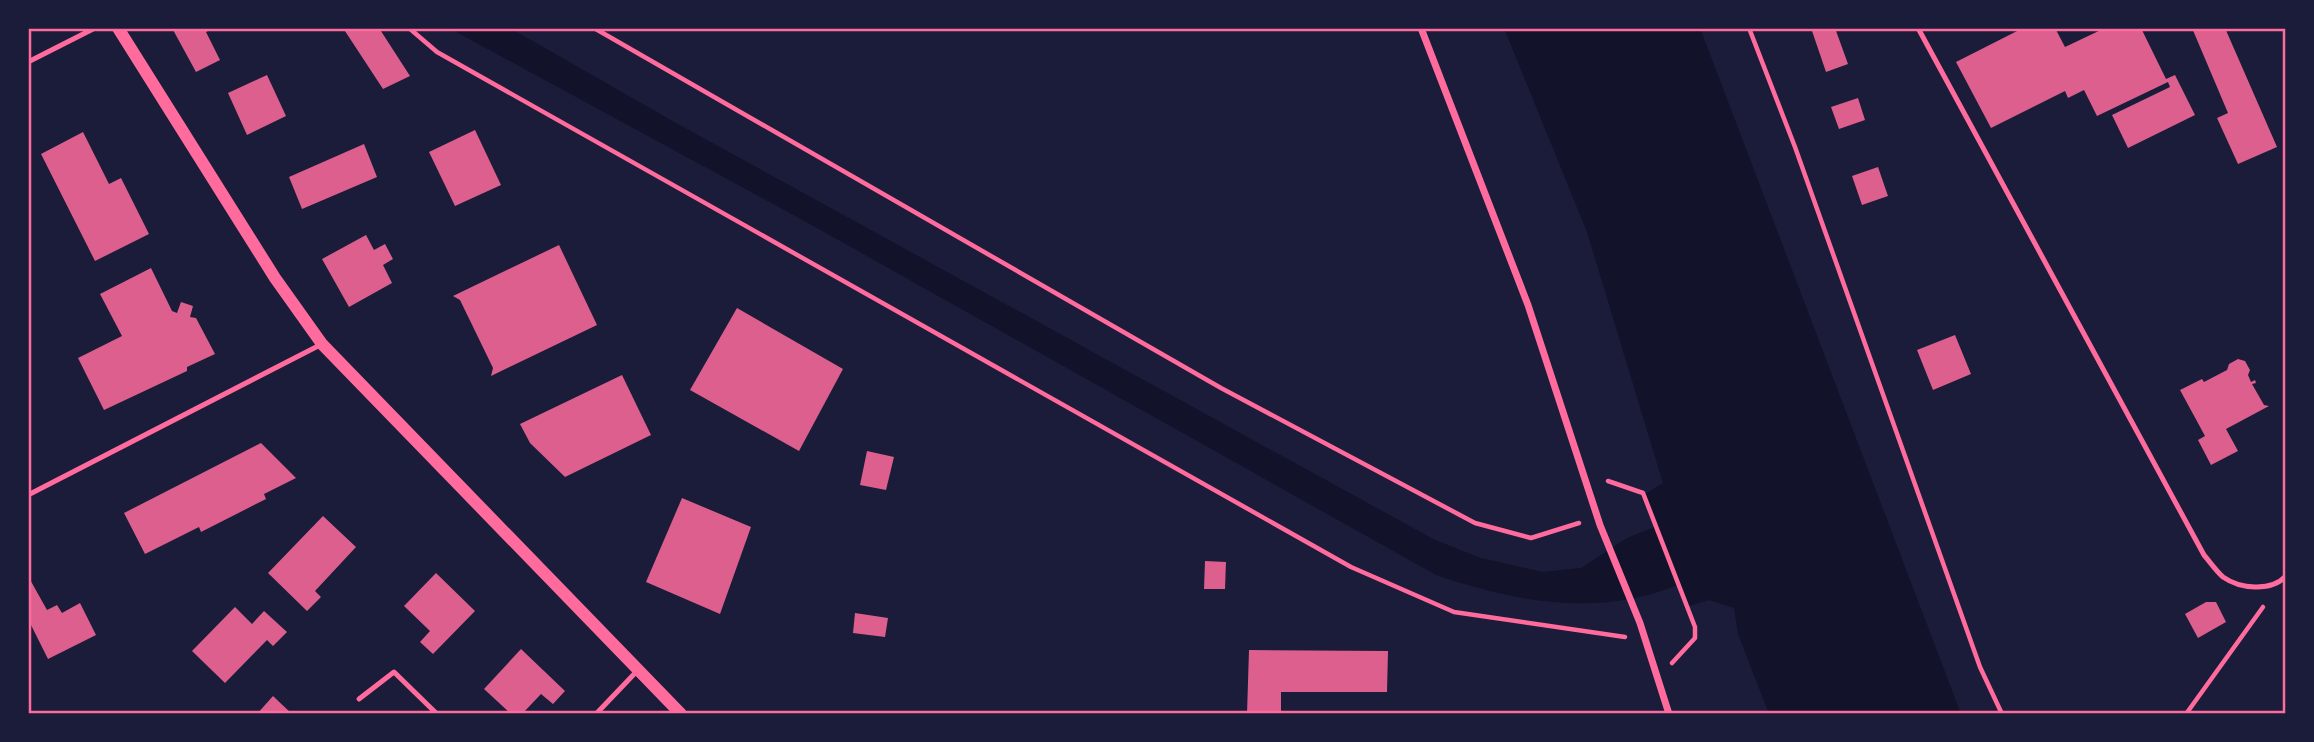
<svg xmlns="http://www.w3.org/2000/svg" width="2314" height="742" viewBox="0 0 2314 742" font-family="Raleway,sans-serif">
<rect width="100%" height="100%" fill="#1b1b3a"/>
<!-- water -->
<path fill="#12122b" d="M449,28H510L676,123L1435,540L1481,558L1543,572L1581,568L1627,538L1657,526L1645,494L1663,483L1587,232L1504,28H1700L1961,714H1769L1738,634L1734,608L1709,600L1689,606L1680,584C1600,618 1516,602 1436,575L808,223Z"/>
<!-- building -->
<g fill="#dd5f8e">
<polygon points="172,28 214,28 206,32 220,60 196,72"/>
<polygon points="343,28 379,28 410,76 383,89"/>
<polygon points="1811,28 1835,28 1848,64 1826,72"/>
<polygon points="2023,28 2055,28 2065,47 2105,28 2141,28 2166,79 2175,75 2195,115 2128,148 2112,115 2170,87 2168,82 2097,116 2084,90 2068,98 2065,91 1991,128 1956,62"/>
<polygon points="2192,28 2225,28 2277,147 2238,164 2217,118 2228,113"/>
<polygon points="267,75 286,116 247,135 228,93"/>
<polygon points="1858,98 1865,120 1839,129 1831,107"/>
<polygon points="475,130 501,185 455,206 429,152"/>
<polygon points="83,132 109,184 121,178 149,234 95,261 41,154"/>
<polygon points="364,144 377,177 302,209 289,177"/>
<polygon points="1878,167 1888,196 1862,205 1852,176"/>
<polygon points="366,235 374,250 385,244 393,259 383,265 392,283 349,307 322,259"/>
<polygon points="559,245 597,325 491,376 493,368 460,300 453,296"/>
<polygon points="151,268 172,311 177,313 181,302 193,306 190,317 196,318 215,354 187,367 187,371 104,410 78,358 122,336 100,294"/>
<polygon points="737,308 843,369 799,451 690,390"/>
<polygon points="1955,335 1971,374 1933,390 1917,350"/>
<polygon points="2238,359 2245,361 2250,370 2248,375 2251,382 2255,380 2256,383 2252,384 2264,405 2269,406 2226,429 2238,451 2211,465 2198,440 2205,436 2180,390 2202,379 2204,382 2227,370 2229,364"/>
<polygon points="622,375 651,435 565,477 530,443 520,424"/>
<polygon points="261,443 296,478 264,494 266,499 201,532 199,527 145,554 124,513"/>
<polygon points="867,451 894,457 886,490 860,485"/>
<polygon points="682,498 751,527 720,614 646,582"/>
<polygon points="323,516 356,547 315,591 321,597 307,611 268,573"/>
<polygon points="1205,561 1226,562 1225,589 1204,589"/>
<polygon points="436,573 475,611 433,654 420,642 430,631 404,606"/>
<polygon points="28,576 47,610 57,605 62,613 80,603 96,635 48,659 28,619"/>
<polygon points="2206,602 2216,602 2226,622 2198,638 2185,614"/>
<polygon points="235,607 252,624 264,611 287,632 273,646 267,640 225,683 192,651"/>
<polygon points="855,613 888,618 885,637 853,633"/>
<polygon points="521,649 565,691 553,704 541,694 522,714 511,714 484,689"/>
<polygon points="1249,650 1388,651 1387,692 1281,692 1281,714 1247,714"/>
<polygon points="273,696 292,714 257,714"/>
</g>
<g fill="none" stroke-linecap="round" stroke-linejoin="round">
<!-- path -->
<g stroke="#ff6b9d" stroke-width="4.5">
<polyline points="409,28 437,52 1351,567 1454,612 1625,637"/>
<polyline points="594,28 1221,388 1475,523 1531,538 1579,523"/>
<polyline points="1749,28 1795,147 1980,667 2002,714"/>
<polyline points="1608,481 1643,493 1695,627 1695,638 1672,663"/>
<polyline points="2186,714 2263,607"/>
</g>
<!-- service -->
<g stroke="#ff6b9d" stroke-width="5">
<path d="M1918,28L2204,555C2210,562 2216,571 2223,577C2240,589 2271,592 2286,576"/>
<polyline points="28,62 95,28"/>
<polyline points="28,495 322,344"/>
<polyline points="359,699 394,672 437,714"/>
<polyline points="596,714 637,671"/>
</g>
<!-- minor -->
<polyline stroke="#ff6b9d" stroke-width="7" points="1421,28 1528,305 1600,525 1640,623 1669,714"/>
<!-- tertiary -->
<polyline stroke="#ff6b9d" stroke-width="12" points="118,28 275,278 322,344 681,714"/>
</g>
<!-- border -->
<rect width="2314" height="742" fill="none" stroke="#1b1b3a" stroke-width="60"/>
<rect x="30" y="30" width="2254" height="682" fill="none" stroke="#ff6b9d" stroke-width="2.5"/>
</svg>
